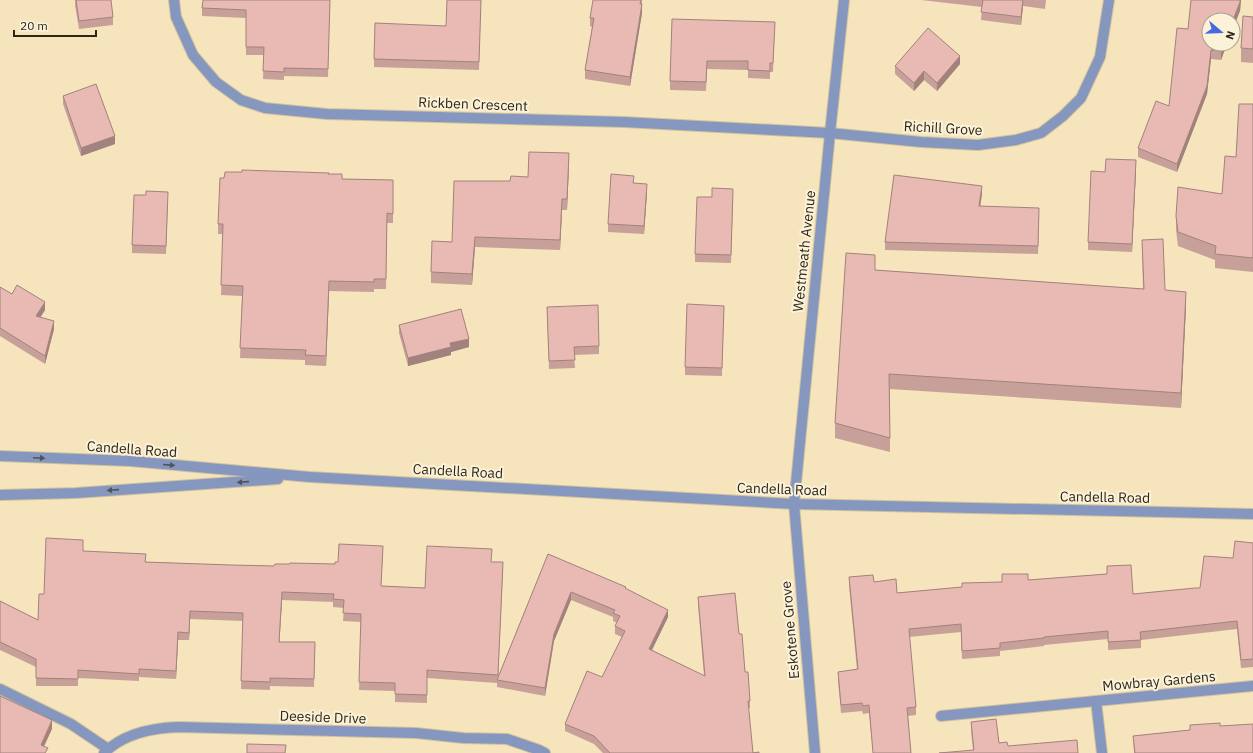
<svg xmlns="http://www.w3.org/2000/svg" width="1253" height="753" viewBox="0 0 1253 753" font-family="'IBM Plex Sans',sans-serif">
<rect width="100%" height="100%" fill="#f5e4bc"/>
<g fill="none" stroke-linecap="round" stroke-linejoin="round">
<defs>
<g id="minor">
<polyline points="174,0 176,17 193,55 216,82 241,100 265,108 327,114 624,122 830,133 921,142 978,145 1016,140 1041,133 1063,116 1081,98 1100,57 1109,0"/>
<polyline points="0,456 130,461 310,477 794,504 1253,514"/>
<polyline points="0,495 76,493 278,479"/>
<polyline points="0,689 71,724 108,749"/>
<polyline points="941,716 1096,701"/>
<path d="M104,753C123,734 152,728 178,727L416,733L463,738L507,739L539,750L545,753"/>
<polyline points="815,753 794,504 830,133 844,0"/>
<polyline points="1102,753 1096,701 1253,686"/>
</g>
</defs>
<!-- minor casing -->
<use href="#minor" stroke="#d1c29e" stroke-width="12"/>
<!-- minor -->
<use href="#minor" stroke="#8596bf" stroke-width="10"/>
</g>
<!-- wall -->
<g fill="#c8a09a">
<polygon points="75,0 111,0 113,17 113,25 79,29 75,5"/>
<polygon points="330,0 328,77 284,76 284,80 263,79 264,55 246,55 246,18 202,16 202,8"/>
<polygon points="481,0 479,70 374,67 374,59 446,26"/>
<polygon points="642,0 642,13 630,86 585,79 585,70 592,27 590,26 590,18"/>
<polygon points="921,0 1046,0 1045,9 1023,6 1021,25 981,20 982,7"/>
<polygon points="1191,0 1241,0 1240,11 1209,44 1227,44 1221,60 1211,59 1207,94 1177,172 1138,157 1138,148 1169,106 1188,29"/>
<polygon points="1253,17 1253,63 1241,62 1241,48"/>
<polygon points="775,22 773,72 770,72 770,79 748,78 748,70 707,69 706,91 670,90 670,81"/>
<polygon points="960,64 937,91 924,80 914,91 895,74 895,66"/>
<polygon points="63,96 115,144 81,156 63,104"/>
<polygon points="1253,104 1253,272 1215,268 1215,260 1178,246 1176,230 1176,216 1222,194 1236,157"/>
<polygon points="569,164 567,210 562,210 560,250 475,247 472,285 431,283 431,272 510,181 528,177"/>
<polygon points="1136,169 1132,252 1088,250 1088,242"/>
<polygon points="328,174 342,179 393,180 393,223 387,223 386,289 374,289 374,292 329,291 326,366 305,365 305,360 240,358 242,296 221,295 223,234 218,234 218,224"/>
<polygon points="634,183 647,192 644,234 608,232 608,224"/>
<polygon points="982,194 980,206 1039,216 1038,254 885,250 885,242"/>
<polygon points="733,197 731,263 695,262 695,254"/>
<polygon points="168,200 166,254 132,253 132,245"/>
<polygon points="1142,240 1165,290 1186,306 1181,408 890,389 890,452 835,438 835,423 875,270 1143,289"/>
<polygon points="0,287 12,294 45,310 40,318 54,329 45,364 0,336"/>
<polygon points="724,306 722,376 685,375 685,367"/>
<polygon points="547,307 599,346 599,354 574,355 575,368 549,369"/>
<polygon points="399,325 469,347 451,352 451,355 408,366 399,333"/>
<polygon points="1253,543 1253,667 1241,668 1237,629 1141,640 1141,648 1108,650 1108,639 1044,645 1044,646 1000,651 1000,656 962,659 961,632 909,637 916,707 916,715 908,716 911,753 873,753 869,713 863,714 862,711 841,713 838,680 838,672 857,670 849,585 849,577 874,582 897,593 962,587 1028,580 1107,574 1107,566 1133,594 1200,588 1233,558"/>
<polygon points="83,551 146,562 231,565 274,566 290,564 335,564 338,562 383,554 381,586 425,588 491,562 503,570 498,677 548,554 626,589 668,617 652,650 704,676 698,604 698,597 739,634 750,701 750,708 748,708 753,753 759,753 603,753 594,744 565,731 565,724 602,677 622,637 615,634 615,626 617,623 613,621 613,617 571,600 554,641 545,696 497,687 497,683 427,678 427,703 395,702 395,691 359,690 361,622 343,621 344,608 333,607 333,602 282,600 279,642 315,642 314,687 270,686 270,690 241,689 243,621 190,619 189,640 178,640 176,679 139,677 139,681 78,678 78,686 36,686 36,667 0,650 0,601 38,620 44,594"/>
<polygon points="971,722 999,743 1008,746 973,750 971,730"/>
<polygon points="1190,725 1220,726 1253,753 1134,753 1133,736 1190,730"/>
</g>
<!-- shaded-wall -->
<g fill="#a2827d">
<polygon points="1023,0 1023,6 1021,25 1021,17"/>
<polygon points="1240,0 1241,0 1240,11 1233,29 1233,20"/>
<polygon points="642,4 642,13 630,86 630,77"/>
<polygon points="1224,44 1227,44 1221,60 1221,51"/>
<polygon points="1211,50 1211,59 1207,94 1177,172 1177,164"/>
<polygon points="960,56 960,64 937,91 937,83"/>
<polygon points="924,71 924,80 914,91 914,83"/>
<polygon points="115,136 115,144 81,156 81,148"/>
<polygon points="569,153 569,164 567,210 567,199"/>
<polygon points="1136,160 1136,169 1132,252 1132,244"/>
<polygon points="647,184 647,192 644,234 644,226"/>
<polygon points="982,186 982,194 979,214 979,206"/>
<polygon points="562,199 562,210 560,250 560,240"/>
<polygon points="475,237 475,247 472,285 472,274"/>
<polygon points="329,281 329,291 326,366 326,356"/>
<polygon points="1186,292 1186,306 1181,408 1181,393"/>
<polygon points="45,302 45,310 36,324 36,316"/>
<polygon points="54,321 54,329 45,364 45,356"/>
<polygon points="469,339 469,347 451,352 451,355 408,366 408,358 450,343"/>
<polygon points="282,592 282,600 279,649 279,642"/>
<polygon points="571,592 571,600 554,641 545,696 545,688 554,634"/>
<polygon points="668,610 668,617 649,656 649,649"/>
<polygon points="190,611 190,619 189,640 189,633"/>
<polygon points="178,632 178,640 176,679 176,671"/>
<polygon points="52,720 52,729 41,753 41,745"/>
</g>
<!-- building -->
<g fill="#e8bab3" stroke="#a2827d">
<polygon points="76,0 111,0 113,17 79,21"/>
<polygon points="203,0 330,0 328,69 284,68 284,72 263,71 264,47 246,47 246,10 202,8"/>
<polygon points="447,0 481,0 479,62 374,59 375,23 446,26"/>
<polygon points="593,0 641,0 640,4 642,4 630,77 585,70 594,18 590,18"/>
<polygon points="983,0 1023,0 1021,17 981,12"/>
<polygon points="1191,0 1240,0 1240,2 1233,20 1209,20 1209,44 1224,44 1221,51 1211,50 1207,86 1177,164 1138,148 1156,101 1169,106 1177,28 1188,29"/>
<polygon points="1243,16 1253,17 1253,49 1241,48"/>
<polygon points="672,19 775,22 773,63 770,63 770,71 748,70 748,61 707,61 706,82 670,81"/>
<polygon points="928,28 960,56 937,83 924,71 914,83 895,66"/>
<polygon points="96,84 115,136 81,148 63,96"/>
<polygon points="1239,104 1253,104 1253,258 1215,254 1216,246 1178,232 1176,216 1178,187 1222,194 1225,156 1236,157"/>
<polygon points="529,152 569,153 567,199 562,199 560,240 475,237 472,274 431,272 432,241 452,242 454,181 510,181 511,176 528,177"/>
<polygon points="1106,159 1136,160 1132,244 1088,242 1091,171 1105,172"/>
<polygon points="242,170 329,173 328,174 342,174 342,179 393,180 393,214 387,213 386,279 374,279 374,282 329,281 326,356 305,355 306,350 240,348 243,286 221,285 223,224 218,224 220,178 224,178 225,172 242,172"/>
<polygon points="611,174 634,176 633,183 647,184 644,226 608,224"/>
<polygon points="894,175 982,186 979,206 1039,208 1038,246 885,242"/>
<polygon points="712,188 733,189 731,255 695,254 697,197 712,197"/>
<polygon points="146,191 168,192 166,246 132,245 134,195 146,195"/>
<polygon points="1163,239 1165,290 1186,292 1181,393 889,374 890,438 835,423 846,253 875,255 875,270 1144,289 1142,240"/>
<polygon points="17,285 45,302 36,316 54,321 45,356 0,328 0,287 12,294"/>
<polygon points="687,304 724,306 722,368 685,367"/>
<polygon points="598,305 599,346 574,347 575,360 549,361 547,307"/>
<polygon points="461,309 469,339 450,343 451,347 408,358 399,325"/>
<polygon points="46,538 83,540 83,551 146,554 145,562 231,565 274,566 275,564 290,564 290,563 335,564 335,562 338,562 339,544 383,546 381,586 425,588 427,546 492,549 491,562 503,562 498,675 427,670 427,695 395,694 395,683 359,682 361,614 343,613 344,600 333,599 334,594 282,592 279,642 315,642 314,679 270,678 270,682 241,681 243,613 190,611 189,633 178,632 176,671 139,669 139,674 78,670 78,679 36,678 36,659 0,642 0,601 38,620 39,594 44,594"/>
<polygon points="1235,541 1253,543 1253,659 1241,660 1237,621 1140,632 1141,640 1108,642 1108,631 1044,637 1044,638 1000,643 1000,648 962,651 961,624 909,629 916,707 907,708 911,753 873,753 869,705 863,706 862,703 841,705 838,672 858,669 849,577 873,575 874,582 896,579 897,593 962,587 962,583 1002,582 1002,574 1028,574 1028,580 1107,574 1107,566 1131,565 1133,594 1195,588 1200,588 1204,556 1233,558"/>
<polygon points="548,554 626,587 625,588 668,610 649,649 705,676 698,597 735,593 739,634 742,634 745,672 748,672 750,701 748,701 753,753 759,752 759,753 610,753 594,736 565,724 587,671 602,677 625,631 615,626 620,616 613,613 615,610 571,592 554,634 545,688 497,680"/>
<polygon points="0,696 52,720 41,745 48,748 45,753 0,753"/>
<polygon points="996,719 999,743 1007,742 1008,746 1077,740 1078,753 939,753 974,750 971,722"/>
<polygon points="1220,723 1220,726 1253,724 1253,753 1135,753 1133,736 1190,730 1190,725"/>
<polygon points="247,744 286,745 285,753 247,753"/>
</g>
<!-- one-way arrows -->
<defs><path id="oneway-solid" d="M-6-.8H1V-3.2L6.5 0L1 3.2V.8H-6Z"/></defs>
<g fill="#50535a">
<use href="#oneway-solid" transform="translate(39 458) rotate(2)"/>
<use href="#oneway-solid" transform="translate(169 465) rotate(5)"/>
<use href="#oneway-solid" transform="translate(243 482) rotate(176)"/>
<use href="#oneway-solid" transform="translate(113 490) rotate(176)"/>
</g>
<g text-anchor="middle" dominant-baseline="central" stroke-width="4" stroke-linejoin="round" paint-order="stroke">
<!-- street labels -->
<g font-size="14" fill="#2c2617" stroke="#fcf2da">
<text transform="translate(473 104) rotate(2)">Rickben Crescent</text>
<text transform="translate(943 128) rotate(3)">Richill Grove</text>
<text transform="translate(804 251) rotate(-84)">Westmeath Avenue</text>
<text transform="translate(132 449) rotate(4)">Candella Road</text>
<text transform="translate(458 471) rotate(3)">Candella Road</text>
<text transform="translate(782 489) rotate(2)">Candella Road</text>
<text transform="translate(1105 497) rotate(1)">Candella Road</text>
<text transform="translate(790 630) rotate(-95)">Eskotene Grove</text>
<text transform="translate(1159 681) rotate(-5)">Mowbray Gardens</text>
<text transform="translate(323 717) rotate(2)">Deeside Drive</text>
</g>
</g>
<!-- north arrow -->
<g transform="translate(1221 32) rotate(109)"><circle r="19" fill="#fcf2da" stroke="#a9a08c"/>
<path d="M0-3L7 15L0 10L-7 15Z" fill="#466adc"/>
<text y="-6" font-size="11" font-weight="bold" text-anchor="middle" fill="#2c2617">N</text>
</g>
<!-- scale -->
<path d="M14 30v6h82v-6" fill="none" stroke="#2c2617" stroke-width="2"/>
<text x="20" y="30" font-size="12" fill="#2c2617" stroke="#fcf2da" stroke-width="3" paint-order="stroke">20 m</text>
</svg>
